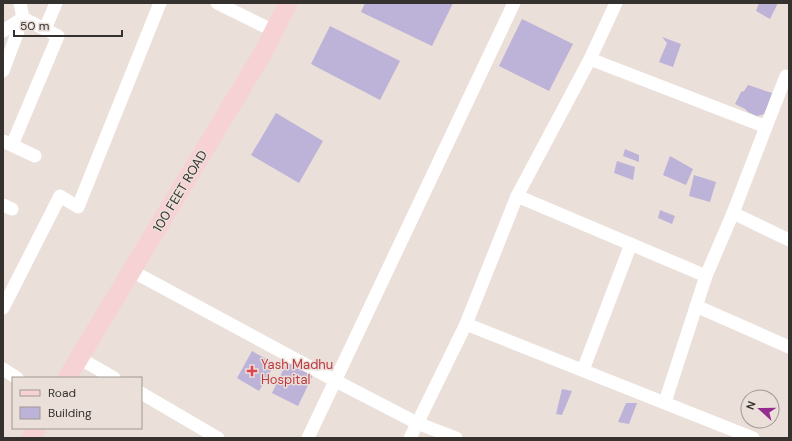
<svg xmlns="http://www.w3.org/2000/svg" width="792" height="441" viewBox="0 0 792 441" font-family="'DM Sans',sans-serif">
<rect width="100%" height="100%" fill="#eadfd9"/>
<!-- building -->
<g fill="#bdb2d7">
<polygon points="365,3 453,3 432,46 361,12"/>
<polygon points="759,3 778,3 770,19 756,11"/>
<polygon points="522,19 573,44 549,91 499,66"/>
<polygon points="330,26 400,61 380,100 311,64"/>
<polygon points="662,37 681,44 673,67 659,62 667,43"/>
<polygon points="748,85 772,93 765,114 757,116 748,112 745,109 735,104 741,92 744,91"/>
<polygon points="276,113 323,141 299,183 251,155"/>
<polygon points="625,149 639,155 639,162 623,156"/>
<polygon points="670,156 693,169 686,185 663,175"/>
<polygon points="617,161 635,167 633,180 614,173"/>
<polygon points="694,175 716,182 710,202 689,196"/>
<polygon points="660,210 675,216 672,224 658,218"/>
<polygon points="252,351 275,364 259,391 237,378"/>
<polygon points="287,362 313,375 298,406 272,393"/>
<polygon points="562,389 572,391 562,415 556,414"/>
<polygon points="626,403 637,403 629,424 618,422"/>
</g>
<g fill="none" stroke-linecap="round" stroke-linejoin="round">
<!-- minor -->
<g stroke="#fff" stroke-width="13">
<polyline points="217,3 274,31"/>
<polyline points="45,29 56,3"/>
<polyline points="3,31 23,18 20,3"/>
<polyline points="3,71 23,18 58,36 12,145"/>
<polyline points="766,127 786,76"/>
<polyline points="3,141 35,156"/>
<polyline points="517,196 706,276 733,213 766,127 590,59"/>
<polyline points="3,205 12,209"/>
<polyline points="733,213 789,240"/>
<polyline points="132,271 334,380 417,423 456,438"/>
<polyline points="696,306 789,347"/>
<polyline points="3,308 60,196 78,207 160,3"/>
<polyline points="466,324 753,438"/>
<polyline points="79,358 114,378"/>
<polyline points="3,369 17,378"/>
<polyline points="583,370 631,244"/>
<polyline points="141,393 218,438"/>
<polyline points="665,402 706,276"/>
<polyline points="308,438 514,3"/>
<polyline points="410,438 466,324 517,196 590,59 616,3"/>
</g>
<!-- secondary -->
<g stroke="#f7d2d5" stroke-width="19">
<polyline points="67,378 264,51 288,3"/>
<polyline points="31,438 37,428"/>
</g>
</g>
<!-- markers -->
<path fill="#e0444e" stroke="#eadfd9" stroke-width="1.5" d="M250 365h4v4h4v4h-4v4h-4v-4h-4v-4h4z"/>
<g text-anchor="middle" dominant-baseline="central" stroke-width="3" stroke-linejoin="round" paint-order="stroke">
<!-- street labels -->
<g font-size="13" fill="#35312f" stroke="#eadfd9">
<text transform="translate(180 191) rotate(-59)">100 FEET ROAD</text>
</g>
<!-- health labels -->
<g font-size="13" fill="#be3a42" stroke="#eadfd9" text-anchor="start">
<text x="261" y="364">Yash Madhu<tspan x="261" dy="15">Hospital</tspan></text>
</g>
</g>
<!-- border -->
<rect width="792" height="441" fill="none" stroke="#35312f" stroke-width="8"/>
<!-- legend -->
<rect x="12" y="377" width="130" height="52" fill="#eadfd9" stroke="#a29995"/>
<rect x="20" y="390" width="20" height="6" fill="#f7d2d5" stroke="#a29995"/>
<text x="48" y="397" font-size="12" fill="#35312f">Road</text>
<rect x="20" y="407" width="20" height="12" fill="#bdb2d7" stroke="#a29995"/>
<text x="48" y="417" font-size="12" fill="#35312f">Building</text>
<!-- north arrow -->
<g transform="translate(760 409) rotate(291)"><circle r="19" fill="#eadfd9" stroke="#a29995"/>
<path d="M0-3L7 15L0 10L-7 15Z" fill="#952b8e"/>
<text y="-6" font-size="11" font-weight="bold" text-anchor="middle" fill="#35312f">N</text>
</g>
<!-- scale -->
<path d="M14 30v6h108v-6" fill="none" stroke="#35312f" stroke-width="2"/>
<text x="20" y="30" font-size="12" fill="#35312f" stroke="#eadfd9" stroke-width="3" paint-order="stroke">50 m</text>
</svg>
